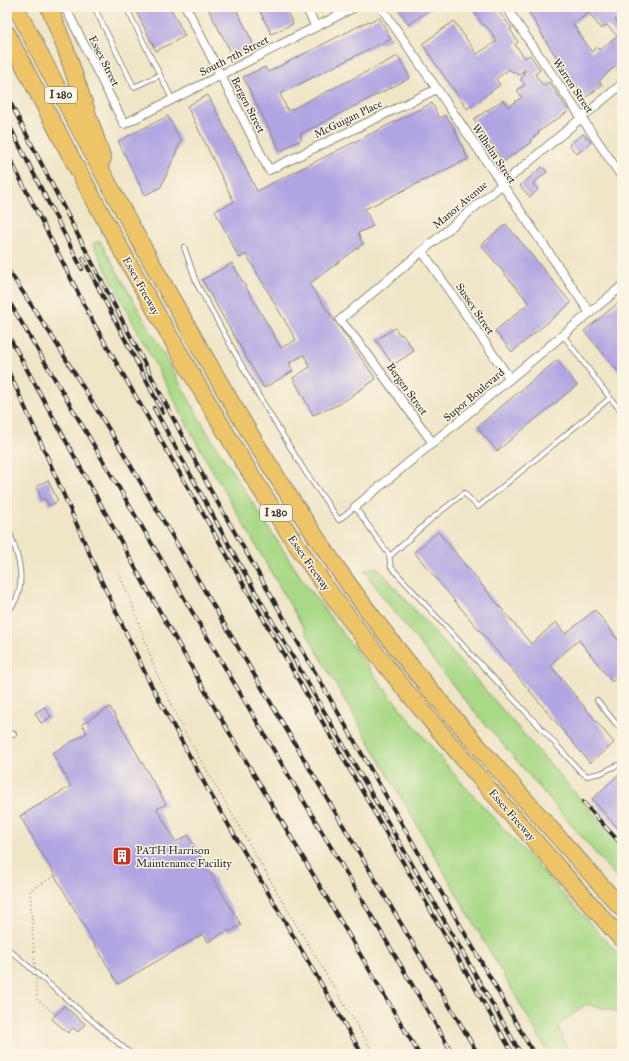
<svg xmlns="http://www.w3.org/2000/svg" width="629" height="1061" viewBox="0 0 629 1061" font-family="'IM FELL Great Primer',serif">
<rect width="100%" height="100%" fill="#fcf5e5"/>
<filter id="ink" filterUnits="userSpaceOnUse"><feTurbulence type="fractalNoise" baseFrequency=".025" numOctaves="2"/><feDisplacementMap in="SourceGraphic" scale="8" xChannelSelector="R" yChannelSelector="G"/><feConvolveMatrix kernelMatrix="1 2 1 2 8 2 1 2 1" color-interpolation-filters="sRGB"/></filter>
<filter id="wash" filterUnits="userSpaceOnUse"><feTurbulence type="fractalNoise" baseFrequency=".012" numOctaves="4" result="noise"/><feDisplacementMap in="SourceGraphic" scale="16" xChannelSelector="R" yChannelSelector="G"/><feGaussianBlur stdDeviation="0.9" result="paint"/><feColorMatrix in="noise" values="0 0 0 0 0 0 0 0 0 0 0 0 0 0 0 0 0 1.4 0 .05"/><feComposite in="paint" operator="in"/></filter>
<g filter="url(#wash)">
<rect width="100%" height="100%" fill="#efe5c7"/>
<!-- green -->
<g fill="#a9d987" stroke="#6a8259">
<polygon points="100,241 207,432 305,584 391,697 459,780 622,958 622,1013 586,1004 558,1026 570,1054 549,1054 198,445 137,330 93,244"/>
<polygon points="377,567 622,846 622,884 464,699 385,600 364,570"/>
</g>
<g id="blocks">
<!-- building -->
<g fill="#b1a4e2" fill-rule="evenodd">
<polygon points="134,7 170,7 185,36 156,51"/>
<polygon points="207,7 235,7 253,43 232,54"/>
<polygon points="258,7 285,7 293,24 271,34"/>
<polygon points="397,7 433,7 409,25"/>
<polygon points="473,7 495,7 512,28 510,29 518,42 515,45 525,58 530,55 540,70 535,74 543,86 549,82 569,111 538,132 539,133 530,140 531,142 503,162 474,119 503,100 508,107 522,97 518,92 518,89 525,85 521,80 525,70 518,75 514,71 512,72 509,69 496,79 500,85 467,109 422,44 454,21 477,54 497,41 492,35 493,34 484,24 483,25 476,15"/>
<path d="M526,7H613L620,17L615,20L622,28V67L618,71L614,67L599,81L602,85L585,98L547,43ZM589,13L601,29L607,25L617,36L600,50L597,47L592,52L573,24Z"/>
<polygon points="379,17 391,39 382,44 381,43 280,94 288,111 398,56 410,78 300,134 302,139 280,151 243,77 265,67 268,72 369,21 369,22"/>
<polygon points="208,95 257,191 432,103 439,118 445,115 453,126 468,159 365,209 373,226 358,233 363,244 309,284 376,379 340,404 313,415 293,378 310,367 304,355 289,363 293,371 264,388 202,280 232,263 281,348 296,340 246,254 239,258 215,211 234,202 187,106"/>
<polygon points="168,116 181,141 161,187 145,195 118,141"/>
<polygon points="583,134 591,142 577,154 569,145"/>
<polygon points="542,167 547,172 533,184 538,190 530,197 520,186"/>
<polygon points="506,224 571,303 512,352 495,331 529,303 481,245"/>
<polygon points="622,300 622,376 584,331"/>
<polygon points="395,328 400,335 402,334 414,351 393,365 376,340"/>
<polygon points="557,360 577,385 497,451 477,427"/>
<polygon points="48,480 58,501 49,506 45,498 42,500 36,486"/>
<polygon points="438,532 531,644 556,622 565,634 595,610 622,645 622,674 612,682 579,640 550,665 614,743 590,763 414,552"/>
<polygon points="45,707 51,717 41,723 35,713"/>
<polygon points="110,707 166,804 157,809 176,842 188,835 241,925 229,932 228,930 208,942 203,934 118,984 20,816 71,786 52,753 87,733 82,724"/>
<polygon points="622,772 622,833 592,799"/>
<polygon points="64,1006 85,1024 78,1032 73,1028 68,1033 52,1019"/>
</g>
</g>
</g>
<g filter="url(#ink)">
<use href="#blocks" fill-opacity="0" stroke="#8d8879" stroke-width="1"/>
<g fill="none" stroke-linecap="round" stroke-linejoin="round">
<defs>
<g id="lane">
<polyline points="94,7 134,87 160,75"/>
<polyline points="126,7 172,99"/>
<polyline points="184,247 197,284 257,393 306,473 339,520 355,507 390,556 430,520 464,493 478,507 610,398 563,335"/>
<polyline points="610,398 622,412"/>
<path d="M7,526C18,553 31,589 7,612"/>
<polyline points="389,555 391,567 469,652 541,728 580,771 587,776 601,773 620,764 622,765"/>
<polyline points="597,700 622,731"/>
<polyline points="7,732 14,734"/>
<polyline points="7,948 131,1054"/>
</g>
<g id="street">
<polyline points="65,7 124,124 355,7"/>
<polyline points="186,7 269,170 437,89"/>
<polyline points="306,7 316,27"/>
<polyline points="381,7 590,313"/>
<polyline points="506,7 622,177"/>
<polyline points="422,251 510,379"/>
<polyline points="433,443 363,348 340,320 622,84"/>
<polyline points="355,507 622,286"/>
</g>
<g id="highway">
<path d="M16,7C75,123 136,237 201,350C246,429 294,507 347,582C430,698 528,802 622,909"/>
<polyline points="49,7 66,50 103,159"/>
<path d="M7,33C63,144 121,252 183,359C226,434 270,509 321,580C412,707 519,822 622,940"/>
</g>
</defs>
<!-- lane casing -->
<use href="#lane" stroke="#8d8879" stroke-width="6"/>
<!-- street casing -->
<use href="#street" stroke="#8d8879" stroke-width="10"/>
<!-- highway casing -->
<use href="#highway" stroke="#8d8879" stroke-width="18"/>
<!-- path -->
<polyline stroke="#8d8879" stroke-width="1.5" stroke-dasharray="1 3" stroke-linecap="butt" points="119,574 132,603 156,672 184,731 287,909 374,1054"/>
<!-- lane -->
<use href="#lane" stroke="#fff" stroke-width="4"/>
<!-- street -->
<use href="#street" stroke="#fff" stroke-width="8"/>
<!-- highway -->
<use href="#highway" stroke="#eec469" stroke-width="16"/>
<defs>
<g id="rail">
<polyline points="7,96 69,218 211,491 534,1054"/>
<polyline points="7,121 82,269"/>
<polyline points="7,153 93,322 513,1054"/>
<polyline points="83,258 163,413"/>
<polyline points="7,268 53,338 118,444 478,1054"/>
<polyline points="7,298 453,1054"/>
<polyline points="7,333 142,580 213,705 419,1054"/>
<polyline points="7,368 34,427 101,580 149,681 207,788 362,1054"/>
<polyline points="154,408 240,565 521,1054"/>
<polyline points="583,802 622,845"/>
</g>
</defs>
<!-- rail casing -->
<use href="#rail" stroke="#2b2b2b" stroke-width="4"/>
<!-- rail -->
<use href="#rail" stroke="#fcf5e5" stroke-width="2.5" stroke-dasharray="8" stroke-linecap="butt"/>
<!-- path-bridge -->
<polyline stroke="#8d8879" stroke-width="1.5" stroke-dasharray="1 3" stroke-linecap="butt" points="56,1015 37,999 30,890 57,875"/>
</g>
</g>
<!-- icons -->
<defs>
<symbol id="building-square" viewBox="-11 -11 22 22"><rect x="-9" y="-9" width="18" height="18" rx="4" fill="#c8321e" stroke="#fcf5e5"/><path d="M-4-6H4V6H1V3H-1V6H-4ZM-2.5-4.3h1.7v1.8h-1.7ZM.8-4.3h1.7v1.8H.8ZM-2.5-1h1.7V.8h-1.7ZM.8-1h1.7V.8H.8Z" fill="#fff"/></symbol>
</defs>
<g fill-rule="evenodd">
<use href="#building-square" x="111" y="845" width="22" height="22"/>
</g>
<g text-anchor="middle" dominant-baseline="central" stroke-width="3" stroke-linejoin="round" paint-order="stroke">
<!-- shield labels -->
<g fill="#fcf5e5" stroke="#6a6863" stroke-width="1">
<rect x="45" y="87" width="32" height="16" rx="3"/>
<rect x="260" y="505" width="32" height="16" rx="3"/>
</g>
<g font-size="10" font-weight="bold" fill="#2b2b2b">
<text x="61" y="95">I 280</text>
<text x="276" y="513">I 280</text>
</g>
<!-- street labels -->
<g font-size="11" fill="#2b2b2b" stroke="#fcf5e5">
<text transform="translate(234 56) rotate(-27)">South 7th Street</text>
<text transform="translate(104 61) rotate(63)">Essex Street</text>
<text transform="translate(573 86) rotate(56)">Warren Street</text>
<text transform="translate(248 105) rotate(63)">Bergen Street</text>
<text transform="translate(348 119) rotate(-26)">McGuigan Place</text>
<text transform="translate(494 154) rotate(56)">Wilhelm Street</text>
<text transform="translate(460 205) rotate(-40)">Manor Avenue</text>
<text transform="translate(141 286) rotate(61)">Essex Freeway</text>
<text transform="translate(475 309) rotate(56)">Sussex Street</text>
<text transform="translate(407 389) rotate(54)">Bergen Street</text>
<text transform="translate(474 395) rotate(-40)">Supor Boulevard</text>
<text transform="translate(309 563) rotate(55)">Essex Freeway</text>
<text transform="translate(512 815) rotate(49)">Essex Freeway</text>
</g>
<!-- poi labels -->
<g font-size="11" fill="#2b2b2b" stroke="#fcf5e5" text-anchor="start">
<text x="136" y="850">PATH Harrison<tspan x="136" dy="13">Maintenance Facility</tspan></text>
</g>
</g>
<!-- margin -->
<rect width="629" height="1061" fill="none" stroke="#fcf5e5" stroke-width="24"/>
</svg>
